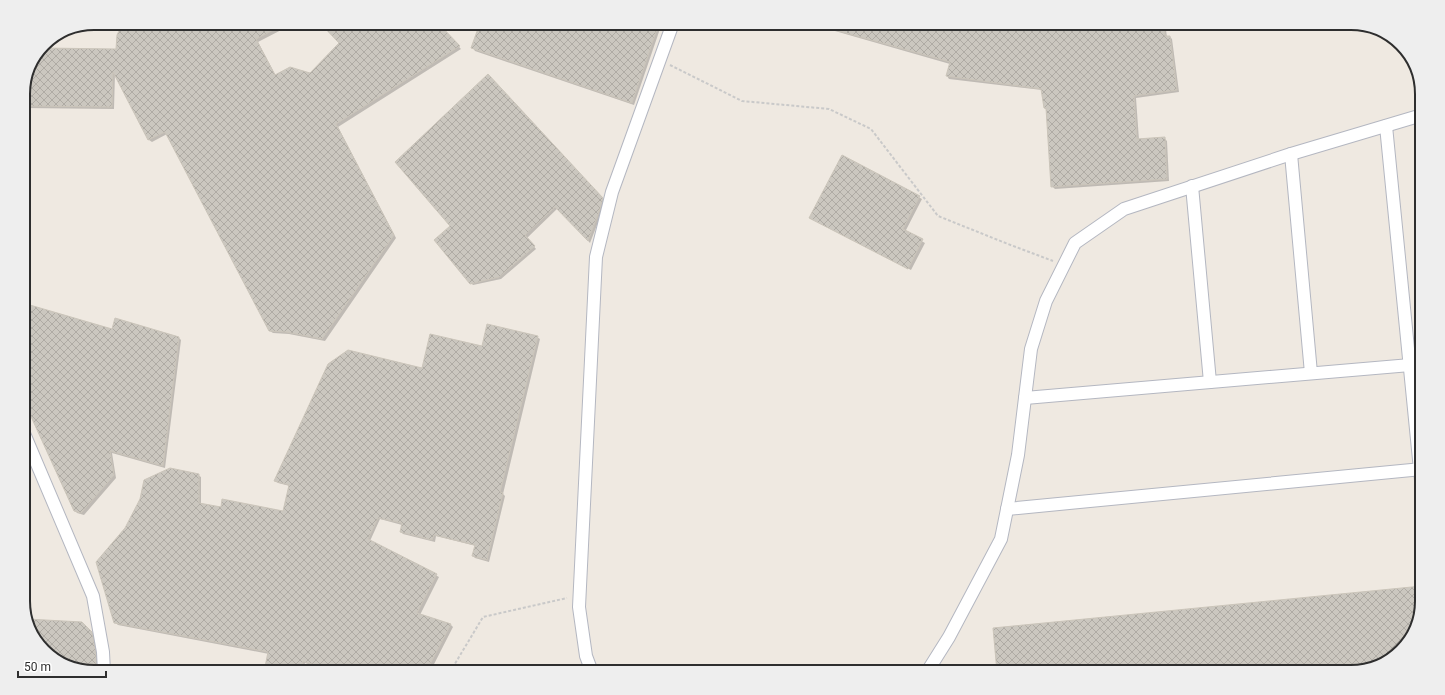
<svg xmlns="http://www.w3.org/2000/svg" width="1445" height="695" viewBox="0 0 1445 695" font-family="Roboto,sans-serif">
<defs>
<pattern id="building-cross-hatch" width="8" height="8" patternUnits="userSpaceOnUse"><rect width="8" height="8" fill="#cbc7bf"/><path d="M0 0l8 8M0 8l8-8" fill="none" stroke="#afaba4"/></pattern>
</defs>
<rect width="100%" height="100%" fill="#efe9e1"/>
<!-- shadow -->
<g fill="#0003">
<polygon points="125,23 284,23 287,27 258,42 276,76 310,74 340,43 321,23 437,23 461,49 338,127 396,238 325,341 289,334 273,333 270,331 167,134 152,142 149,140 115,73 114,109 23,108 23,89 41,49 117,50"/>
<polygon points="481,23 662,23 634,105 475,51 473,48"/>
<polygon points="812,23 1165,23 1167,37 1170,37 1172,39 1179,92 1136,98 1139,140 1164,138 1167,141 1169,181 1055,189 1052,186 1047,110 1044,108 1042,90 949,79 947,76 950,64 814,25"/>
<polygon points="1314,23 1332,23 1318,25"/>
<polygon points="488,76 605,201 602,212 590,243 558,208 527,238 536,249 501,279 473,285 471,283 451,227"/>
<polygon points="842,156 922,199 905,232 925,243 911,270 811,218"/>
<polygon points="112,330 179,338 181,340 165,468 112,453 116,478 84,515 77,513 75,510"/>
<polygon points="537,337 540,339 503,494 505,496 489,562 475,558 473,556 476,546 436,536 435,542 403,534 401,532 402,525 380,519 370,541 439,577 420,615 451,625 453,627 430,672 332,672 305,663 304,672 265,672 269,654 118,625 115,622 198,475 201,477 201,504 222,508 283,512 290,486 278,483 275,481 423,369 483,348"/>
<polygon points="23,449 26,456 23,457"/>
<polygon points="1422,602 1415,632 1390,660 1352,672"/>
<polygon points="82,623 94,635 98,656 98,672 63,665 35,641"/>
</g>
<!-- building -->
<g fill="url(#building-cross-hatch)" stroke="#cbc5ba">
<polygon points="123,23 287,23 256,39 275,75 290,67 310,73 339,43 320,23 438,23 460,46 336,124 394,235 322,339 286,332 269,331 165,132 148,140 113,72 112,107 23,106 23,89 42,48 116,49 117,35"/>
<polygon points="480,23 659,23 632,103 471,48"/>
<polygon points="822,23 1164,23 1165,36 1170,36 1177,90 1134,96 1137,139 1165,137 1167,179 1051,187 1046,108 1044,108 1041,89 946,76 950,62 821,26"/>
<polygon points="488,74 603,198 600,209 588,241 555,207 525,235 535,246 499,277 470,284 434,240 450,226 395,162"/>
<polygon points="842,155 920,196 903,229 923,239 908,269 809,218"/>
<polygon points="23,303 112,329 115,318 179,337 163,466 110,451 114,475 81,513 74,511 23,399"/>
<polygon points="487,324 538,336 500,492 503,493 487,560 472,556 475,545 434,535 432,540 400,532 402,523 378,518 368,539 437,574 417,613 451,624 426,672 335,672 303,661 301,672 264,672 268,652 114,623 96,562 125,528 140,499 144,480 170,468 199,474 199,503 221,507 222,499 283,511 289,485 274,481 328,364 348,350 422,368 430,334 482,346"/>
<polygon points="1422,586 1422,602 1415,632 1390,660 1352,672 997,672 993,628"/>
<polygon points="27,619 82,622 92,632 96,653 96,672 63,665 35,641"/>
</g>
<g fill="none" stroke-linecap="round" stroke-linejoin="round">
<defs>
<g id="minor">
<polyline points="1386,126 1422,490"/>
<polyline points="1291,154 1311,373"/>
<polyline points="1192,186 1210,382"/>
<polyline points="1025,398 1422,364"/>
<polyline points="23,431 93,596 103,652 104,672"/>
<polyline points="1007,509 1422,469"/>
<polyline points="592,672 586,656 579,607 596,257 612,192 673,23"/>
<polyline points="927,672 949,637 1001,539 1018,455 1031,349 1046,301 1075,243 1124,209 1291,154 1422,115"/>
</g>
</defs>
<!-- minor casing -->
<use href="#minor" stroke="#b4b7c1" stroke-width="14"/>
<!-- path -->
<g stroke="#c9c9c9" stroke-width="2" stroke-dasharray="3 2" stroke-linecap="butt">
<polyline points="670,65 742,101 829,109 871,129 938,216 1008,244 1053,261"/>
<polyline points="450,672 483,617 567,598"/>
</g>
<!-- minor -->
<use href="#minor" stroke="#fff" stroke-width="12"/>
</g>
<!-- crop -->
<path d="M0 0H1445V695H0ZM94 30H1351A64 64 0 0 1 1415 94V601A64 64 0 0 1 1351 665H94A64 64 0 0 1 30 601V94A64 64 0 0 1 94 30Z" fill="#eee" fill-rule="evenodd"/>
<path fill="none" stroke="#2e2e2e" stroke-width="2" d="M94 30H1351A64 64 0 0 1 1415 94V601A64 64 0 0 1 1351 665H94A64 64 0 0 1 30 601V94A64 64 0 0 1 94 30Z"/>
<!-- scale -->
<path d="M18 671v6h88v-6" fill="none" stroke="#2e2e2e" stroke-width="2"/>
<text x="24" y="671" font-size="12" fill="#2e2e2e" stroke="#ffffff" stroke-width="3" paint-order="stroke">50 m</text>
</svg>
